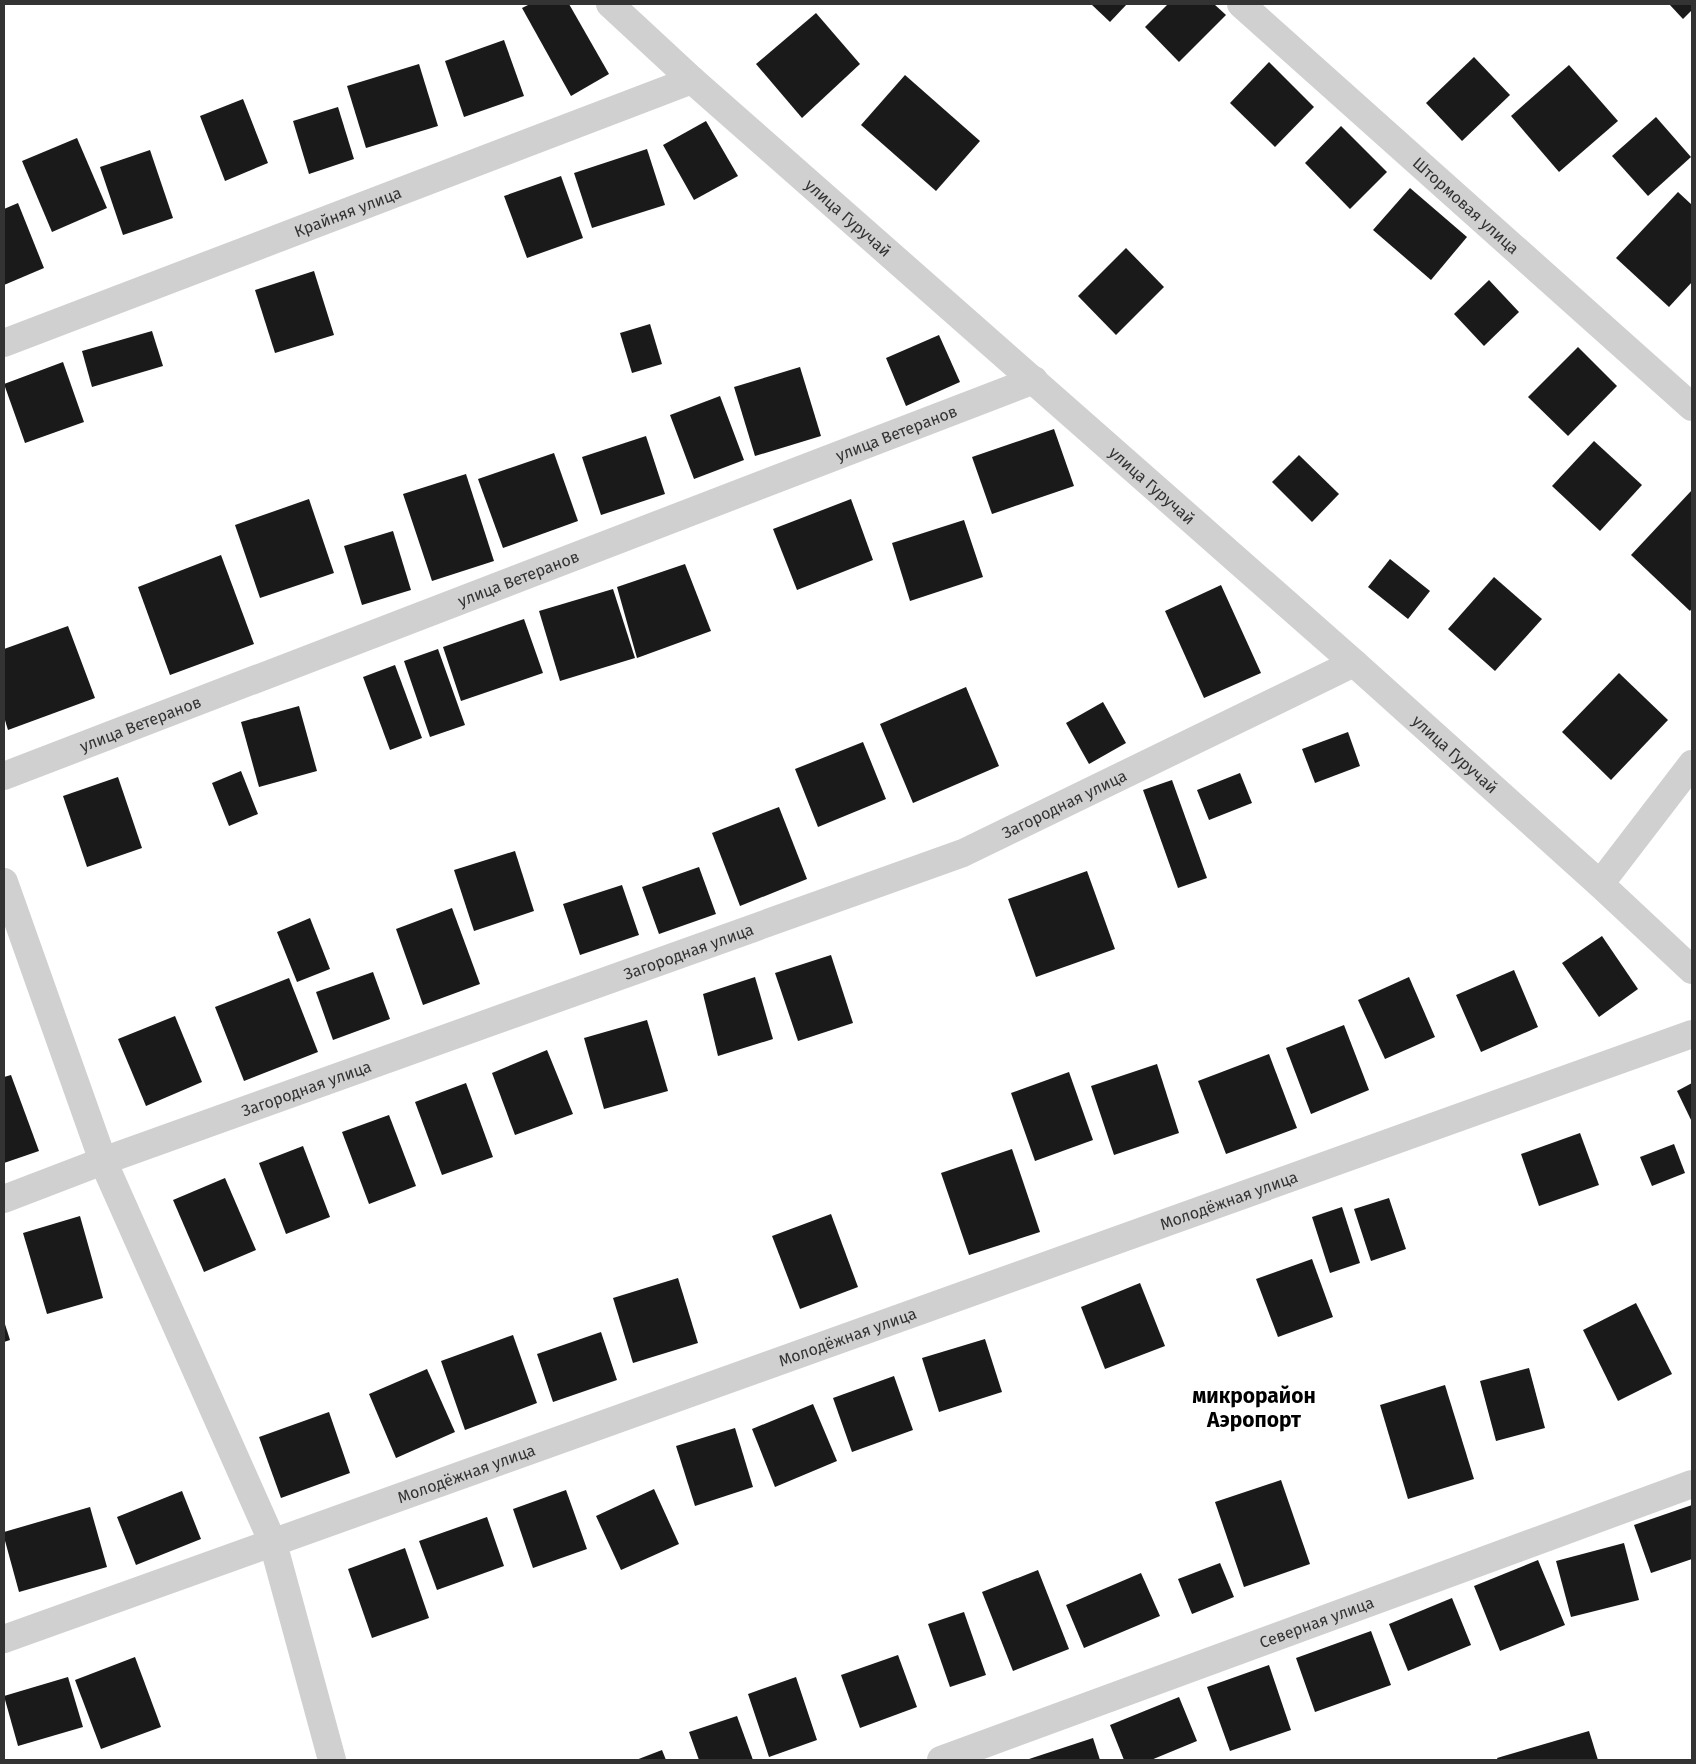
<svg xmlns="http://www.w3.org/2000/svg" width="1696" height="1764" viewBox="0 0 1696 1764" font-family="'Fira Sans',sans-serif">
<rect width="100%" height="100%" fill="#fff"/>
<!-- building -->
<g fill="#1a1a1a">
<polygon points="530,4 569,4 609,74 571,96 522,8"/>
<polygon points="1091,4 1127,4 1110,22"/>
<polygon points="1168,4 1214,4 1226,15 1179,62 1145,27"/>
<polygon points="1669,4 1692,4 1692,10 1683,19"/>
<polygon points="816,13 860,64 802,118 756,64"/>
<polygon points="504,40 524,96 464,117 445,61"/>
<polygon points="1474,57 1510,95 1462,141 1426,103"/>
<polygon points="1269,62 1314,107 1275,147 1230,103"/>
<polygon points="419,64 438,126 366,148 347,86"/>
<polygon points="1569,65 1618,121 1559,172 1511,116"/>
<polygon points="905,75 980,141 936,191 861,125"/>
<polygon points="243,99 268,163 225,181 200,116"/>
<polygon points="338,107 354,159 309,174 293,121"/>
<polygon points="1656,117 1691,157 1648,196 1612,156"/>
<polygon points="706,121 738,176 694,200 663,145"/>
<polygon points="1341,126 1387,172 1350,209 1305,163"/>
<polygon points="77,138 107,208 52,232 22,161"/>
<polygon points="647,149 665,205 592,228 574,173"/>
<polygon points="150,150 173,218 123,235 100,167"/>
<polygon points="561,176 583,238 527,258 504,196"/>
<polygon points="1410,188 1467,237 1431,280 1373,230"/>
<polygon points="1678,192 1692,205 1692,282 1669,307 1616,258"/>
<polygon points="18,203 44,268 4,285 4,209"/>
<polygon points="1126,248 1164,287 1116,335 1078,296"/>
<polygon points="314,271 334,335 275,353 255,290"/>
<polygon points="1489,280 1519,312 1484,346 1454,314"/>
<polygon points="650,324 662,364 632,373 620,333"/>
<polygon points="152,331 163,366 92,387 82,351"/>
<polygon points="939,335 960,382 906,406 886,358"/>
<polygon points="1578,347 1617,386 1568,436 1528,397"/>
<polygon points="63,362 84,422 25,443 4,384"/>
<polygon points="800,367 821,436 755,456 734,387"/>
<polygon points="720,396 744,460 694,479 670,415"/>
<polygon points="1054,429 1074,486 992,514 972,457"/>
<polygon points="646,436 665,494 601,515 582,457"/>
<polygon points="1594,441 1642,485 1600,531 1552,486"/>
<polygon points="554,453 578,521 503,548 478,479"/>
<polygon points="1299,455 1339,494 1312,522 1272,482"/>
<polygon points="466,474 494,561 432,581 403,494"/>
<polygon points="1692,490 1692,608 1690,611 1631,555"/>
<polygon points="309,499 334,573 260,598 235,525"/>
<polygon points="851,499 873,560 797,590 773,529"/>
<polygon points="964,520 983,577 910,601 892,543"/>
<polygon points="393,531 411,590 362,605 344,546"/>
<polygon points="221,555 254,644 170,675 138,587"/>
<polygon points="1390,559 1430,591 1408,619 1368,587"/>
<polygon points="685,564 711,631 637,658 617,587"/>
<polygon points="1494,577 1542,619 1495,671 1448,629"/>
<polygon points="1221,585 1261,673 1204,698 1165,611"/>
<polygon points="613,589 635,658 560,681 539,611"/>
<polygon points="524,619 543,673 461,701 443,647"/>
<polygon points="68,626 95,698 8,730 4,717 4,649"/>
<polygon points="438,649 465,725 430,737 404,661"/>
<polygon points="395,665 422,738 390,750 363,677"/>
<polygon points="1619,673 1668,720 1611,780 1562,732"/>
<polygon points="966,687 999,766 913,803 880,724"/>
<polygon points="1103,702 1126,743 1089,764 1066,723"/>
<polygon points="299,706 317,771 259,787 241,722"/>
<polygon points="1348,732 1360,766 1315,783 1302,749"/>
<polygon points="863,742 886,799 818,827 795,769"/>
<polygon points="241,771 258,814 229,826 212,783"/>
<polygon points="1240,773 1252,803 1209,820 1197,790"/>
<polygon points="118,777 142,848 87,867 63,796"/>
<polygon points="1172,780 1207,878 1178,888 1143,790"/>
<polygon points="779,807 807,879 740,906 712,833"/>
<polygon points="515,851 534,911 474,931 454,870"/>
<polygon points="699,867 716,914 659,934 642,887"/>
<polygon points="1087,871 1115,949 1036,977 1008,899"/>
<polygon points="622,885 639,935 580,955 563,904"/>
<polygon points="452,908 480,984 423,1005 396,929"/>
<polygon points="310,918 330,969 297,982 277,932"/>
<polygon points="1602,936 1638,989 1599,1017 1562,963"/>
<polygon points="831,955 853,1023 798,1041 775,973"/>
<polygon points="1514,970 1538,1027 1481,1052 1456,995"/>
<polygon points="373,972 390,1019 333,1040 316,992"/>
<polygon points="755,977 773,1039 718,1056 703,994"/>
<polygon points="1409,977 1435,1037 1385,1059 1358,1000"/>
<polygon points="289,978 318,1052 244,1081 215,1007"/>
<polygon points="175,1016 202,1082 146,1106 118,1039"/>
<polygon points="647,1020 668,1091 604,1109 584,1038"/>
<polygon points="1344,1025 1369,1090 1311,1114 1286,1048"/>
<polygon points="547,1050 573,1114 515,1135 492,1073"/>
<polygon points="1269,1054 1297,1128 1226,1154 1198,1081"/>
<polygon points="1157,1064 1179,1133 1114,1155 1091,1086"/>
<polygon points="1069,1072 1093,1140 1035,1161 1011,1093"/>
<polygon points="11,1075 39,1151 4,1163 4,1077"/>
<polygon points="466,1083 493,1157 442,1175 415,1102"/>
<polygon points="1692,1083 1692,1122 1677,1091"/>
<polygon points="389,1115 416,1186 369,1204 342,1132"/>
<polygon points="1580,1133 1599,1185 1539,1206 1521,1154"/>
<polygon points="1674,1144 1685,1173 1652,1186 1640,1157"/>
<polygon points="303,1146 330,1217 286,1234 259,1163"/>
<polygon points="1012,1149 1040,1232 969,1255 941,1173"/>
<polygon points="225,1178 256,1250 204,1272 173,1200"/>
<polygon points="1389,1198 1406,1249 1371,1261 1354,1209"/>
<polygon points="1342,1207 1360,1263 1330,1273 1312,1217"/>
<polygon points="831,1214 858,1287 800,1309 772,1236"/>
<polygon points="80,1216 103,1298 47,1314 23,1233"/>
<polygon points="1312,1259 1333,1317 1278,1337 1256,1279"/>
<polygon points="678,1278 698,1343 633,1363 613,1298"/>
<polygon points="1140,1283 1165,1346 1105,1369 1081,1307"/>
<polygon points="1636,1303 1672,1374 1618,1401 1583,1330"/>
<polygon points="4,1321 10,1340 4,1342"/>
<polygon points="601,1332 617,1380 553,1402 537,1354"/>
<polygon points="513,1335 537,1403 465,1430 441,1361"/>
<polygon points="985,1339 1002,1392 939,1412 922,1358"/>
<polygon points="1529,1368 1545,1428 1496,1441 1480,1381"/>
<polygon points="427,1369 455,1432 396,1458 369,1394"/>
<polygon points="894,1376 913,1430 852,1452 833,1398"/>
<polygon points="1445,1385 1474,1479 1408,1499 1380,1405"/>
<polygon points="813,1404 837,1461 775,1487 752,1429"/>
<polygon points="329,1412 350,1473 281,1498 259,1437"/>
<polygon points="735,1428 753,1487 695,1506 676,1446"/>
<polygon points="1281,1480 1310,1564 1244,1587 1215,1502"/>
<polygon points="654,1489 679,1544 621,1570 596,1516"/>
<polygon points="566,1490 587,1549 533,1568 513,1509"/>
<polygon points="182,1491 201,1539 136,1565 117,1517"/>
<polygon points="1692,1505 1692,1559 1651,1573 1634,1525"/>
<polygon points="90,1507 107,1567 19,1592 4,1537 4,1532"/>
<polygon points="487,1517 504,1566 437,1590 419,1541"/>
<polygon points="1624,1543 1639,1600 1571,1617 1556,1561"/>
<polygon points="405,1548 429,1618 372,1638 348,1569"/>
<polygon points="1538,1560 1565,1625 1500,1651 1474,1586"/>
<polygon points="1220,1563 1234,1597 1192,1614 1178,1579"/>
<polygon points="1038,1570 1069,1649 1013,1671 982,1592"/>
<polygon points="1141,1573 1160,1616 1084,1648 1066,1605"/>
<polygon points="1452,1598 1471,1645 1408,1671 1389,1624"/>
<polygon points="964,1612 986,1675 950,1687 928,1624"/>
<polygon points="1371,1631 1391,1685 1315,1712 1296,1658"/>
<polygon points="898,1655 917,1707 860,1728 841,1675"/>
<polygon points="135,1657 161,1727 101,1749 75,1680"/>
<polygon points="1269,1665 1291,1730 1230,1751 1207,1687"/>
<polygon points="68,1677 83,1727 18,1746 4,1696"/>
<polygon points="796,1677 817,1740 769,1757 748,1694"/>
<polygon points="1179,1697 1197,1741 1151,1760 1124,1760 1110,1725"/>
<polygon points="737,1716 753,1760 699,1760 689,1732"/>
<polygon points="1589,1731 1598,1760 1498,1760 1497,1758"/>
<polygon points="1093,1738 1100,1760 1026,1760"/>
<polygon points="662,1750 666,1760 636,1760"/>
</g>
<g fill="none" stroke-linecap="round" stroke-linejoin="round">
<!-- minor -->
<g stroke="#d0d0d0" stroke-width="28">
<path id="s1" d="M610,4L692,80L1354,663L1600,884L1692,970"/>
<path id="s2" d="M1241,4L1692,407"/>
<path id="s3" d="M4,343L692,80"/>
<path id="s4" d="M4,776L1034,380"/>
<polyline points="4,882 103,1161 273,1543 332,1760"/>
<polyline points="1600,884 1692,764"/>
<path id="s5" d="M4,1199L103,1161L963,853L1354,663"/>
<path id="s6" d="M4,1639L1692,1034"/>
<path id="s7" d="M941,1760L1692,1484"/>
</g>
</g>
<g text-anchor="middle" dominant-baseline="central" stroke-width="5" stroke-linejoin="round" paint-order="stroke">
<!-- street labels -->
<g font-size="16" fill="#333" stroke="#fff">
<text stroke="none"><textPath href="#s2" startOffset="302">Штормовая улица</textPath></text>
<text stroke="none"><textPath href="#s3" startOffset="368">Крайняя улица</textPath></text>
<text stroke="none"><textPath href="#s1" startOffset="320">улица Гуручай</textPath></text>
<text stroke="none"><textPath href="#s4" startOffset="956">улица Ветеранов</textPath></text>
<text stroke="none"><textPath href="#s1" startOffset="725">улица Гуручай</textPath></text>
<text stroke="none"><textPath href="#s4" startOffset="551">улица Ветеранов</textPath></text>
<text stroke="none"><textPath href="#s4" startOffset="146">улица Ветеранов</textPath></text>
<text stroke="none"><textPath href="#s1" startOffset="1130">улица Гуручай</textPath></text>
<text stroke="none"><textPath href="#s5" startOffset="1132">Загородная улица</textPath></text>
<text stroke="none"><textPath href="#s5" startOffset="728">Загородная улица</textPath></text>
<text stroke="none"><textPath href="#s5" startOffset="322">Загородная улица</textPath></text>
<text stroke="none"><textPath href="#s6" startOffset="1301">Молодёжная улица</textPath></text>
<text stroke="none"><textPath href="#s6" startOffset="896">Молодёжная улица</textPath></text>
<text stroke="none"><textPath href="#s6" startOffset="491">Молодёжная улица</textPath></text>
<text stroke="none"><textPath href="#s7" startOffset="400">Северная улица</textPath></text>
</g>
<!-- district labels -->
<g font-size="21" font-weight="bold" fill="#000" stroke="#fff">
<text x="1254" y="1396">микрорайон<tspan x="1254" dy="24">Аэропорт</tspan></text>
</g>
</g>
<!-- border -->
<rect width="1696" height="1764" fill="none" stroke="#333333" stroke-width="10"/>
</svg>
